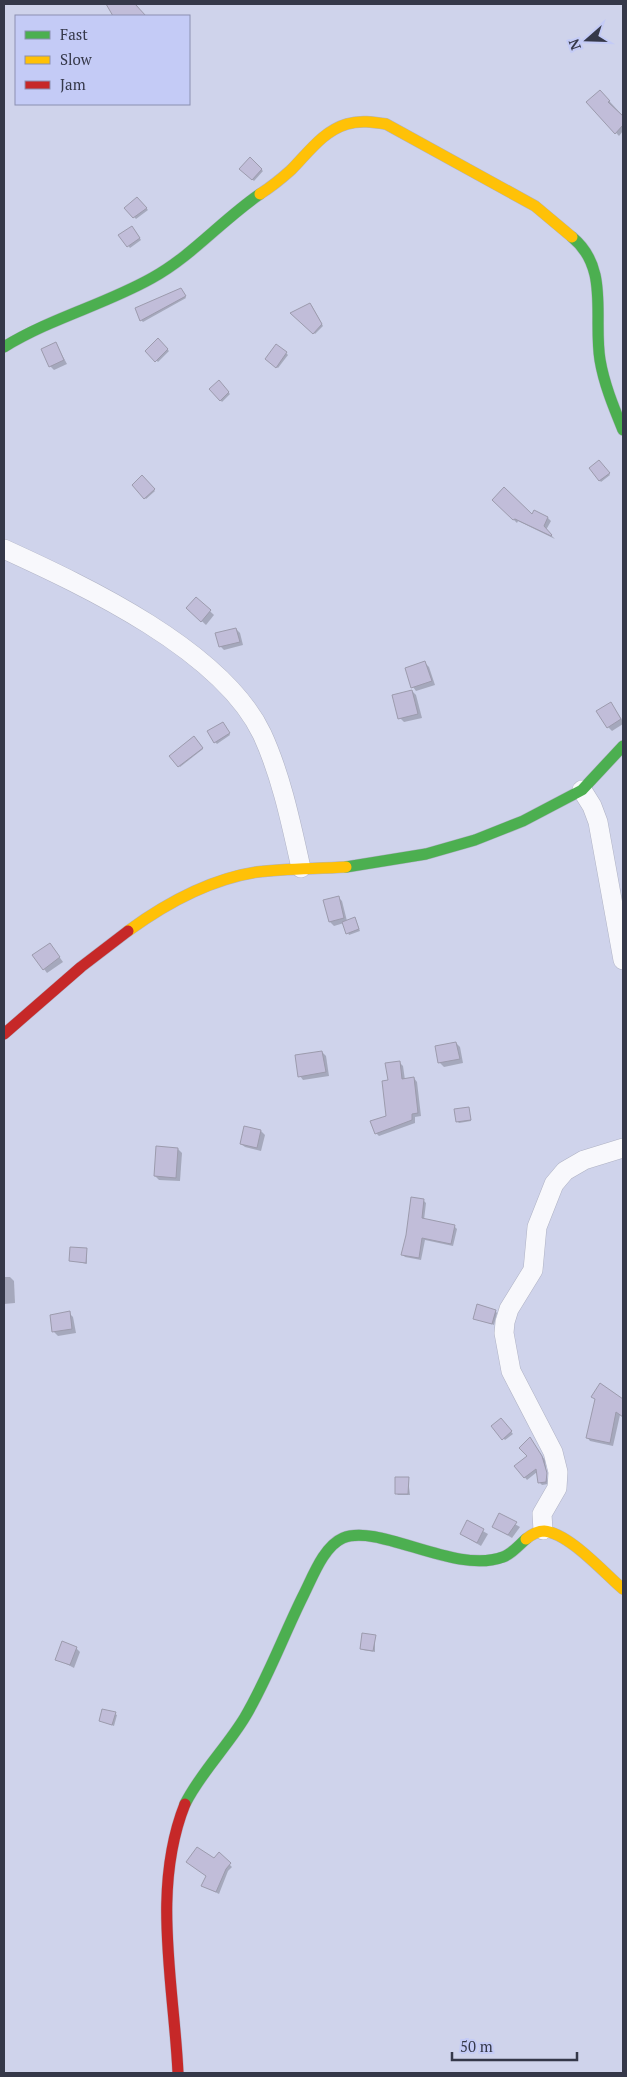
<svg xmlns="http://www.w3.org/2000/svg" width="627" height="2077" viewBox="0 0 627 2077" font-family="'PT Serif',serif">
<rect width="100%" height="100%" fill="#cfd3eb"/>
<!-- shadow -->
<g fill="#0003">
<polygon points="108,4 136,4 142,13 137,16 114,16"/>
<polygon points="600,91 623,116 623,131 619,136 588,103"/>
<polygon points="250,159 263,171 254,181 241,169"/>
<polygon points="137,198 148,210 136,219 126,208"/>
<polygon points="134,229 141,240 130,248 120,235"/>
<polygon points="181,289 186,298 143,322 141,320"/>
<polygon points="312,306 323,326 315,334 292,313"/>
<polygon points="158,340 169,351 158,362 147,351"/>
<polygon points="56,344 67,364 54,370 50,366"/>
<polygon points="286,353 288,355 278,368 268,361"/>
<polygon points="219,382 230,394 222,402 211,389"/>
<polygon points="599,461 610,475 601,482 590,468"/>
<polygon points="142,477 155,491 146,499 133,485"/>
<polygon points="494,500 532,516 548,518 551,521 546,530 555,539 518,521 517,523"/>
<polygon points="196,598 214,615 206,625 188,608"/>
<polygon points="236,629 240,633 243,645 224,650 220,646"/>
<polygon points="425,663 429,667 435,685 416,691 413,687"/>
<polygon points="412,691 416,695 422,718 404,722 400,718"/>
<polygon points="611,704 623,721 623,724 612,731 608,727"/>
<polygon points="224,725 230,735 217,744 215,742"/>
<polygon points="196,739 203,749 180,767 171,756"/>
<polygon points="338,897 342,901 347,921 356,920 360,931 349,935 344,923 334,926 330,922"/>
<polygon points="53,948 63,962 47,973 44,969"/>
<polygon points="456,1043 460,1047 463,1063 444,1067 440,1063 436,1047"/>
<polygon points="322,1052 326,1056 329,1076 303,1080 300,1076"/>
<polygon points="399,1062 403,1066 405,1080 414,1078 417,1082 421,1116 415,1117 415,1123 379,1136 376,1133 388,1116 389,1081"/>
<polygon points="468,1108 471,1121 459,1123 457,1121"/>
<polygon points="261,1131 265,1135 261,1151 245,1147 241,1144"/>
<polygon points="178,1149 182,1153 180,1181 159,1180 155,1176"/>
<polygon points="423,1200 426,1203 424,1220 454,1226 457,1229 453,1246 425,1240 421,1260 405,1257 403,1255"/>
<polygon points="86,1249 87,1264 70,1260"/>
<polygon points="4,1277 10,1277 14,1281 15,1303 4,1304"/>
<polygon points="495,1311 497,1313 494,1325 474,1318"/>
<polygon points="69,1313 73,1317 76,1333 58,1336 54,1332 51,1316"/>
<polygon points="600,1385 623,1400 623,1417 620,1415 613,1446 590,1441 587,1437"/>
<polygon points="501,1419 513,1434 505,1440 493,1426"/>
<polygon points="532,1442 545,1460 548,1484 542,1485 540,1483 537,1472 527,1480 516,1466 528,1456"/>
<polygon points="408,1479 410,1495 398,1495 396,1493"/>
<polygon points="499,1515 520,1527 512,1538 494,1527"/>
<polygon points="467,1522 488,1534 481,1546 461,1534"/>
<polygon points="375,1636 375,1652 363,1650 361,1649"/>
<polygon points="76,1648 80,1652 74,1668 57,1659"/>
<polygon points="115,1714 117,1715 114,1726 100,1721"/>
<polygon points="219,1854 232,1867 228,1871 219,1894 203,1886 214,1860"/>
</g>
<!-- building -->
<g fill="#c1bdd9" stroke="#9c9bad">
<polygon points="106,4 135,4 146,16 113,16"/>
<polygon points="600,90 610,101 608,102 623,116 623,125 615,134 586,102"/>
<polygon points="250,157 262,169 252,180 239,169"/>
<polygon points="137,197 147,208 133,218 124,208"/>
<polygon points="132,226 140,238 127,247 118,235"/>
<polygon points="181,288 186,296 140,321 135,308"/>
<polygon points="310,303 322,324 313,334 290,313"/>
<polygon points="158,338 168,349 155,362 145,351"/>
<polygon points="56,342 64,360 49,367 41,349"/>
<polygon points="276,344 287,352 276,368 265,359"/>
<polygon points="219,380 229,392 220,401 209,389"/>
<polygon points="599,460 610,473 599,481 589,468"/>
<polygon points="142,475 155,489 144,499 132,485"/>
<polygon points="504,487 532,514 534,510 548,517 544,526 552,535 551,536 515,519 513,520 492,500"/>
<polygon points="196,597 211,610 201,622 186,608"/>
<polygon points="236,628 240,642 219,647 215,633"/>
<polygon points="425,661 432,681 411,688 405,668"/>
<polygon points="412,690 418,714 398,719 392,695"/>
<polygon points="611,702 621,719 607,728 596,711"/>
<polygon points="223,722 230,733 214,743 207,731"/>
<polygon points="194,736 203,748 178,767 169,756"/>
<polygon points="339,896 344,918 329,922 323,900"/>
<polygon points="355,917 359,929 346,934 342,922"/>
<polygon points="50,943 60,957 43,970 32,955"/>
<polygon points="456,1042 460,1059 438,1063 435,1046"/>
<polygon points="322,1051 326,1072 298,1077 295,1055"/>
<polygon points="400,1061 402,1079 414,1077 418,1113 412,1114 412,1120 375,1134 370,1121 386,1116 382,1081 388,1080 385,1063"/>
<polygon points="469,1107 471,1120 456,1122 454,1109"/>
<polygon points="244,1126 261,1130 257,1148 240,1144"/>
<polygon points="156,1146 178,1148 176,1178 154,1176"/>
<polygon points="411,1197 424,1199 422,1218 455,1225 451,1244 422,1238 419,1258 401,1255 406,1235"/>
<polygon points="70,1247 87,1248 86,1263 69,1261"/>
<polygon points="477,1304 496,1310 492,1324 473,1319"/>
<polygon points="70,1311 72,1329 52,1332 50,1315"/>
<polygon points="600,1383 623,1399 623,1417 616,1412 610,1443 586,1438 595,1399 591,1397"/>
<polygon points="501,1418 512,1431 502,1440 491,1426"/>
<polygon points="530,1437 542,1456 547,1473 546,1482 538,1483 536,1469 524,1478 514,1466 527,1456 519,1448"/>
<polygon points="395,1477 409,1477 408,1494 395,1494"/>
<polygon points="499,1513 517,1522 508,1535 492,1527"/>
<polygon points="467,1520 484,1529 477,1543 460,1534"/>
<polygon points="362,1633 376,1635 373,1651 360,1649"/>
<polygon points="62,1641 77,1647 70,1665 55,1660"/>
<polygon points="102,1709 116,1712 112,1725 99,1721"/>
<polygon points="197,1847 214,1858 219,1852 231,1863 226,1869 216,1892 201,1886 206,1876 186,1862"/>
</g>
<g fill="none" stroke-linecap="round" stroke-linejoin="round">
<defs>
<g id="street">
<path d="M4,549C85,586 222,650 262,734C281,775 291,823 301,868"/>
<polyline points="582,790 592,806 598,822 623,960"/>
<polyline points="543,1530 542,1514 557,1488 558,1472 553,1452 511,1371 504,1333 505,1322 509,1309 533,1270 537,1227 554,1184 565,1171 584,1160 623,1148"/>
</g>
<g id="fast">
<path d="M572,237C610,268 593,317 600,360C604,384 614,408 623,430"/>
<path d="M4,347C51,318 104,305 152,278C192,256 222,220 260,194"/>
<polyline points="346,867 426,854 475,840 523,821 582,790 623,746"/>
<path d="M185,1804C201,1772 227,1747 245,1717C268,1678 284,1634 304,1594C313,1576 324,1546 343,1538C379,1523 455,1575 503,1557C512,1554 519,1545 526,1539"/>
</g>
<g id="slow">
<path d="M260,194C271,187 281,179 291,170C308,153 323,131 347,124C360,120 373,122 386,124L535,206L572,237"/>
<path d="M128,931C165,904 211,879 257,872C286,868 316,869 346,867"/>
<path d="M526,1539C531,1535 537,1531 544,1531C569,1533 604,1573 623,1589"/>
</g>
<g id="jam">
<polyline points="4,1034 81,967 128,931"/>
<path d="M178,2073C174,1985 151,1889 185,1804"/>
</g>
</defs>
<!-- street casing -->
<use href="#street" stroke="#afb2c4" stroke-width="20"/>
<!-- fast casing -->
<use href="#fast" stroke="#afb2c4" stroke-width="12"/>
<!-- slow casing -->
<use href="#slow" stroke="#afb2c4" stroke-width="12"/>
<!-- jam casing -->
<use href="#jam" stroke="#afb2c4" stroke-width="12"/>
<!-- street -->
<use href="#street" stroke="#f8f8fc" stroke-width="19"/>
<!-- fast -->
<use href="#fast" stroke="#4caf50" stroke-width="11"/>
<!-- slow -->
<use href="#slow" stroke="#ffc107" stroke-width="11"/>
<!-- jam -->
<use href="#jam" stroke="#c62828" stroke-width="11"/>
</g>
<!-- border -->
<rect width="627" height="2077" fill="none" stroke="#353849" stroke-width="10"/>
<!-- legend -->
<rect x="15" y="15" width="175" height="90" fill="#c4cbf6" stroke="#8b90b1"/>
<rect x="25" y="31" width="25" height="8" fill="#4caf50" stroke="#8b90b1"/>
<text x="60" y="40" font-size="15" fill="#353849">Fast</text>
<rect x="25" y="56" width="25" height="8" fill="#ffc107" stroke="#8b90b1"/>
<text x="60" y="65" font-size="15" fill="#353849">Slow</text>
<rect x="25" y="81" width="25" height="8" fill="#c62828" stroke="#8b90b1"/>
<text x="60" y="90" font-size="15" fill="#353849">Jam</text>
<!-- north arrow -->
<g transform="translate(587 40) rotate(250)" stroke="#c4cbf6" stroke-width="4" paint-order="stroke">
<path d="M0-4L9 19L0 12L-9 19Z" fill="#353849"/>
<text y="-8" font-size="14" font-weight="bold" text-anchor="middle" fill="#353849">N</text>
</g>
<!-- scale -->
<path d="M452 2052v8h125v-8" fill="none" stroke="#353849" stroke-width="2.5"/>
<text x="460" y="2052" font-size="15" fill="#353849" stroke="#c4cbf6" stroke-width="4" paint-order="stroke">50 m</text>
</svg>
